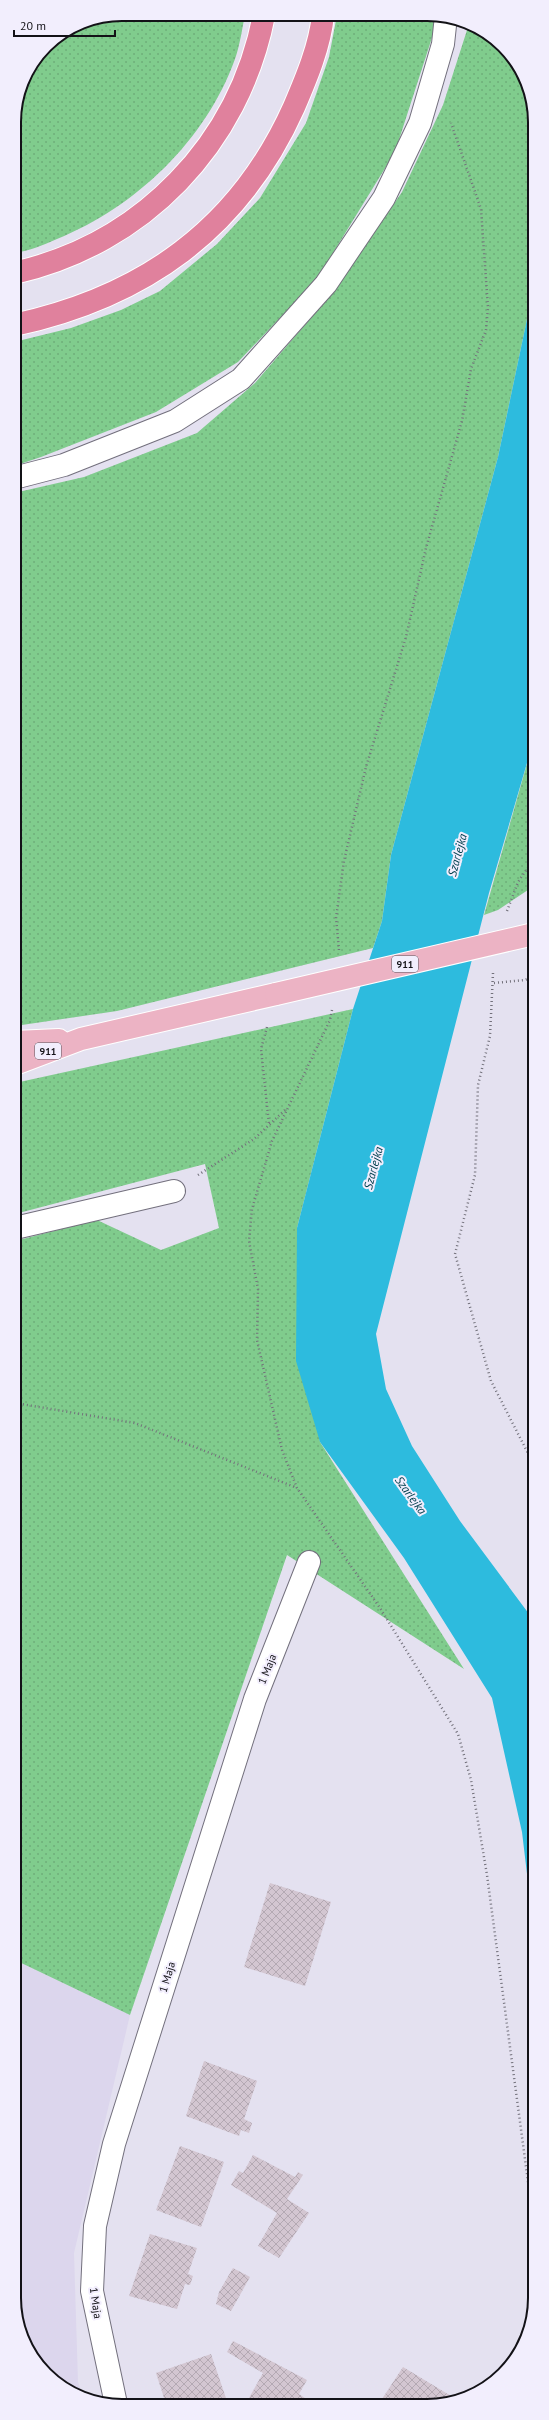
<svg xmlns="http://www.w3.org/2000/svg" width="549" height="2420" viewBox="0 0 549 2420" font-family="'PT Sans',sans-serif">
<defs>
<pattern id="grass-dots" width="8" height="8" patternUnits="userSpaceOnUse"><rect width="8" height="8" fill="#80cc8d"/><path d="M2 2h.1M6 6h.1" fill="none" stroke="#6eae79" stroke-width="1.8" stroke-linecap="round"/></pattern>
<pattern id="building-cross-hatch" width="8" height="8" patternUnits="userSpaceOnUse"><rect width="8" height="8" fill="#d3c6d1"/><path d="M0 0l8 8M0 8l8-8" fill="none" stroke="#b4a9b3"/></pattern>
</defs>
<rect width="100%" height="100%" fill="#e4e1f0"/>
<!-- built -->
<polygon fill="#dcd6ed" points="15,1960 130,2015 74,2253 78,2382 82,2394 46,2374 25,2345 15,2312"/>
<!-- grass -->
<g fill="url(#grass-dots)">
<path d="M122,14L245,15C242,29 240,45 235,59C206,140 136,207 57,239C43,245 30,251 14,253V116L22,81L46,46L81,22Z"/>
<polygon points="337,15 439,16 395,152 317,279 238,362 156,412 41,457 14,466 14,342 71,328 121,310 160,291 217,244 260,198 306,123 329,57"/>
<polygon points="468,27 503,46 524,75 534,108 534,286 498,457 391,855 382,921 373,948 117,1011 15,1026 14,493 84,477 197,433 255,383 334,291 402,192 443,105"/>
<polygon points="534,739 534,886 498,910 484,915"/>
<polygon points="353,1009 297,1228 320,1442 464,1669 287,1555 130,2015 15,1960 15,1241 97,1220 161,1250 219,1228 205,1164 15,1214 15,1083"/>
</g>
<!-- water -->
<polygon fill="#2dbbde" points="534,286 534,739 489,893 376,1334 386,1389 412,1446 460,1521 535,1622 535,1941 522,1832 492,1698 404,1558 320,1442 296,1361 297,1228 353,1009 382,921 391,855 498,457"/>
<!-- building -->
<g fill="url(#building-cross-hatch)">
<polygon points="270,1883 331,1902 305,1986 244,1967"/>
<polygon points="204,2061 257,2081 244,2119 252,2123 249,2133 241,2130 239,2136 186,2116"/>
<polygon points="180,2146 224,2162 201,2227 156,2210"/>
<polygon points="253,2155 295,2177 298,2172 303,2175 287,2199 309,2213 279,2258 258,2246 277,2213 231,2185 239,2171 243,2173"/>
<polygon points="150,2234 197,2248 188,2274 193,2276 190,2285 185,2284 177,2309 129,2296"/>
<polygon points="233,2268 250,2277 231,2311 216,2304 219,2292"/>
<polygon points="233,2341 307,2380 299,2394 315,2405 263,2404 249,2398 263,2373 227,2352"/>
<polygon points="211,2354 228,2404 166,2404 156,2373"/>
<polygon points="403,2367 446,2393 457,2399 441,2405 378,2405"/>
</g>
<g fill="none" stroke-linecap="round" stroke-linejoin="round">
<defs>
<g id="minor">
<polyline points="14,478 64,465 175,421 241,379 326,284 384,198 420,123 443,44 446,16"/>
<polyline points="15,1228 174,1191"/>
<polyline points="116,2404 92,2291 95,2226 114,2144 255,1699 309,1562"/>
</g>
<g id="major">
<polyline points="15,1042 59,1040"/>
<polyline points="15,1064 81,1039 276,994"/>
</g>
<g id="highway">
<path d="M14,273C143,244 239,144 264,15"/>
<path d="M14,325C143,297 239,230 294,107C306,79 320,46 323,15"/>
</g>
</defs>
<!-- minor casing -->
<use href="#minor" stroke="#73707d" stroke-width="24"/>
<!-- major casing -->
<use href="#major" stroke="#fff" stroke-width="24"/>
<!-- highway casing -->
<use href="#highway" stroke="#fff" stroke-width="24"/>
<!-- path -->
<g stroke="#73717b" stroke-width="2.5" stroke-dasharray="1 3" stroke-linecap="butt">
<polyline points="507,911 518,882 534,859"/>
<polyline points="339,950 336,918 344,861 366,767 406,637 426,548 462,421 471,369 486,330 488,308 481,209 451,123"/>
<polyline points="493,973 490,1036 478,1085 475,1175 455,1254 491,1381 534,1465"/>
<polyline points="494,983 525,980 534,976"/>
<polyline points="332,1010 330,1020 272,1141 252,1209 249,1241 258,1289 257,1340 282,1450 297,1488 380,1608 458,1734 471,1780 487,1875 535,2234"/>
<polyline points="267,1027 261,1049 269,1124"/>
<polyline points="198,1175 254,1139 285,1110"/>
<polyline points="15,1403 135,1423 297,1488"/>
</g>
<!-- minor -->
<use href="#minor" stroke="#fff" stroke-width="22"/>
<!-- major -->
<use href="#major" stroke="#ecb3c4" stroke-width="22"/>
<!-- highway -->
<use href="#highway" stroke="#e0819d" stroke-width="22"/>
<defs>
<polyline id="major-bridge" points="276,994 534,934"/>
</defs>
<!-- major-bridge casing -->
<use href="#major-bridge" stroke="#fff" stroke-width="24" stroke-linecap="butt"/>
<!-- major-bridge -->
<use href="#major-bridge" stroke="#ecb3c4" stroke-width="22"/>
</g>
<g text-anchor="middle" dominant-baseline="central" stroke-width="4" stroke-linejoin="round" paint-order="stroke">
<!-- shield labels -->
<g fill="#f2eefd" stroke="#56545c" stroke-width="1">
<rect x="392" y="956" width="26" height="16" rx="3"/>
<rect x="35" y="1043" width="26" height="16" rx="3"/>
</g>
<g font-size="10" font-weight="bold" fill="#131217">
<text x="405" y="964">911</text>
<text x="48" y="1051">911</text>
</g>
<!-- street labels -->
<g font-size="11" fill="#131217" stroke="#f2eefd">
<text transform="translate(267 1669) rotate(-68)">1 Maja</text>
<text transform="translate(167 1977) rotate(-73)">1 Maja</text>
<text transform="translate(96 2303) rotate(82)">1 Maja</text>
</g>
<!-- water labels -->
<g font-size="12" font-style="italic" fill="#003f4d" stroke="#f2eefd">
<text transform="translate(457 855) rotate(-75)">Szarlejka</text>
<text transform="translate(373 1168) rotate(-75)">Szarlejka</text>
<text transform="translate(411 1495) rotate(54)">Szarlejka</text>
</g>
</g>
<!-- crop -->
<path d="M0 0H549V2420H0ZM122 21H427A101 101 0 0 1 528 122V2298A101 101 0 0 1 427 2399H122A101 101 0 0 1 21 2298V122A101 101 0 0 1 122 21Z" fill="#f2eefd" fill-rule="evenodd"/>
<path fill="none" stroke="#131217" stroke-width="2" d="M122 21H427A101 101 0 0 1 528 122V2298A101 101 0 0 1 427 2399H122A101 101 0 0 1 21 2298V122A101 101 0 0 1 122 21Z"/>
<!-- scale -->
<path d="M14 30v6h101v-6" fill="none" stroke="#131217" stroke-width="2"/>
<text x="20" y="30" font-size="12" fill="#131217" stroke="#f2eefd" stroke-width="3" paint-order="stroke">20 m</text>
</svg>
